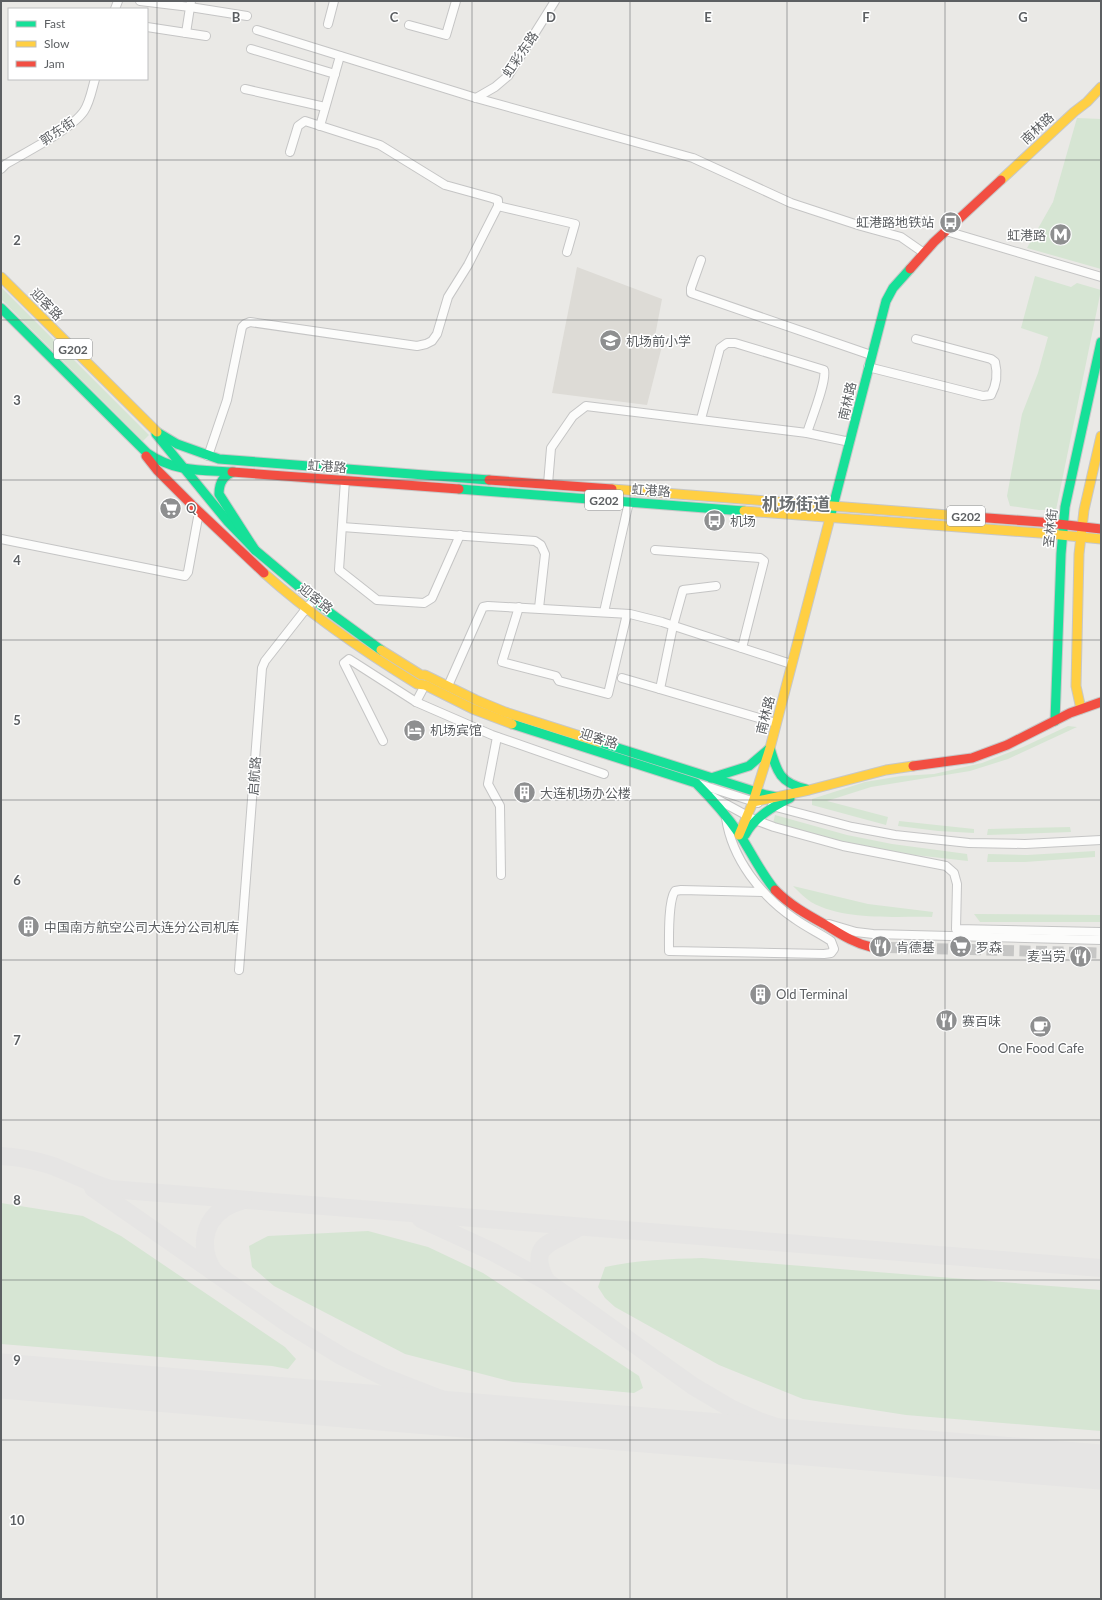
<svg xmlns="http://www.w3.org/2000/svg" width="1102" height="1600" viewBox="0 0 1102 1600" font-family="Lato,'Noto Sans SC',sans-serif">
<rect width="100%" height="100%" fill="#eae9e6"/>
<!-- education -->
<polygon fill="#dddbd6" points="577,267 662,299 655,336 662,346 647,405 552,393"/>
<!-- green -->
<g fill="#d6e5d3">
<polygon points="1077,118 1101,119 1101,269 1027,248 1053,202"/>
<polygon points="1035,276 1071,287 1077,283 1101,290 1056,510 1039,510 1010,506 1007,496 1022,414 1038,373 1048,337 1021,328"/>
<polygon points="1,287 149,435 143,441 1,299"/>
<polygon points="1068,726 1077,727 1008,759 970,771 871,787 827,801 888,817 886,825 812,805 812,799 865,782 901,776 934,774 982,763 1023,747"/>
<polygon points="775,815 847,835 892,844 967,854 968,861 906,854 837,841 773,824"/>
<polygon points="899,821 974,829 974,833 938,831 898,826"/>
<polygon points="1070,827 1071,832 987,835 988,829"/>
<polygon points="1095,851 1095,857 1025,862 987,862 988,854 1027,855"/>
<path d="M793,886L868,904L933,912L932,917C895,916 844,921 811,902C805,898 798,891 793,886Z"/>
<polygon points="974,914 1101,915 1101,922 980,922"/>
<polygon points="1,1203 83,1216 121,1236 285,1347 296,1359 288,1369 272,1366 1,1344"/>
<polygon points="368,1231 428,1247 483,1273 639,1376 643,1388 634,1393 513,1382 405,1354 274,1286 252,1267 249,1246 268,1236"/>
<path d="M702,1258L1101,1290V1431L906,1415L803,1399L719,1365L615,1307L605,1298L598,1287L605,1267C637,1260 670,1259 702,1258Z"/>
</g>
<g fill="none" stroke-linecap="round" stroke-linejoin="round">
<!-- taxiway -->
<g stroke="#e6e5e4" stroke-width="18">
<path d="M1,1156C18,1157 34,1160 50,1165C70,1172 89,1183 110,1189L1101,1268"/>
<polyline points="93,1188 290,1325 343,1357 384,1377 461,1407 508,1416 559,1423"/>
<polyline points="421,1219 493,1252 546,1281 693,1386 732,1409 759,1421 832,1446"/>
<path d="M215,1273C200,1253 201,1224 223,1209C229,1205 236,1203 243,1200"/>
<path d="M546,1281C526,1241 555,1244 579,1227"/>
</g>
<!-- runway -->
<polyline stroke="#e6e5e4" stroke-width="45" points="1,1376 559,1423 1101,1467"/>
<!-- secondary-tunnel -->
<polyline stroke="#c6c6c5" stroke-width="11" stroke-dasharray="11 5.5" stroke-linecap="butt" points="871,947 1101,953"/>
<defs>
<g id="street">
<polyline points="140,1 190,7 247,16"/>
<polyline points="115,9 118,1"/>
<polyline points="328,24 334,1"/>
<polyline points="409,25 446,35 456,1"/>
<polyline points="147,27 206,36"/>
<polyline points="257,30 476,98 693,158 791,203 861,226 901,237 924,253"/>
<polyline points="186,33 191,1"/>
<polyline points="251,49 335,74"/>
<polyline points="245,89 325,107"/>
<polyline points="476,98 495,87 508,76 555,1"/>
<polyline points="320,126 340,56"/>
<path d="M1,169L6,164C26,152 72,129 84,111C90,102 92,89 95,79"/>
<polyline points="498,206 575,224 567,252"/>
<polyline points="946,231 1101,277"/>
<polyline points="701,260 691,288 691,293 871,355"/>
<path d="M868,367L983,396L991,395C997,384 998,374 995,362L991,359L916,339"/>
<path d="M701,419L720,348L727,343H735L824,370C827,381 811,420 807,433"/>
<polyline points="208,456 227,400 242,327 245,324 250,322 417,346 426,344 432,341 437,334 448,297 468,265 498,206 498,200 492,198 445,185 380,145 305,121 298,126 290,152"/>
<polyline points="345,480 339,570 377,600 424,603 432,598 460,535"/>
<polyline points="548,484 551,448 573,416 586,406 807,433 850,442"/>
<polyline points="342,527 535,541 541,545 545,554 539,608"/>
<polyline points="1,539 185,576 188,572 199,512"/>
<polyline points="655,550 760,558 764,561 742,648"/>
<polyline points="519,607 502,662 556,676 559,681 608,694 627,614"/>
<polyline points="604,612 629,502"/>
<polyline points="622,678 776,723"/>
<polyline points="448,686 483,607 488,606 630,614 662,622 791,664"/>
<polyline points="660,689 673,626 683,590 716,586"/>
<polyline points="416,702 425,685"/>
<polyline points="497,737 488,784 500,806 501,875"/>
<polyline points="383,741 344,663 349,659 416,702 492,735 604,774"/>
<polyline points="699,784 758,803"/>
<polyline points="713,797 755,820 774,827 843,846 946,866 954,873 957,884 956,929 1101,932"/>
<polyline points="772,806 852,827 895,835 969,843 1025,844 1101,840"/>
<path d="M726,818C732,859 761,896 795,919C806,927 819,933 831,941L834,949L831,953L824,954L669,951C669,938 668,901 675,891L681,890L763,892"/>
<polyline points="829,924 856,932 873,934 1101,940"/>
<polyline points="239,970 262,668 265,661 309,605"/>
</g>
<g id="fast">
<path d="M1,308L147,453C174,472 201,470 232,472"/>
<polyline points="157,432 177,444 219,459 489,480"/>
<polyline points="156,434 228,522 255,550 329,612 381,650"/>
<path d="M234,472C223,475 219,483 219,494L255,550"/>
<polyline points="459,489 744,511"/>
<polyline points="830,518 886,301 893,288 910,269"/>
<polyline points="1055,721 1061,554 1065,507 1101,342"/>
<path d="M512,724L696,783C712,799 727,816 740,835C752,854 761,873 775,890"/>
<polyline points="599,742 766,795 777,797"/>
<path d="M711,778L749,766L770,748C777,772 780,783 806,789"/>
<path d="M745,835C755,817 772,807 790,798"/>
</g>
<g id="slow">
<polyline points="1001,180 1074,112 1087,102 1101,87"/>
<polyline points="1,277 157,432"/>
<polyline points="612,489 961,516"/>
<polyline points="744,511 1040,533 1101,539"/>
<path d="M264,573C311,615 363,651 417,684L425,685L473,709L512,724"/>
<polyline points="381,650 421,675 425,675 476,700 505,712 599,742"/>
<polyline points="1081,709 1076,686 1079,554 1084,510 1101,436"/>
<polyline points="753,802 770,748 830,518"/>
<polyline points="739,835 753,802 809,790 886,770 913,766"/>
</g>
<g id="jam">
<polyline points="910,269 934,242 1001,180"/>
<polyline points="146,456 157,470 192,505 264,573"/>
<polyline points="232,472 459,489"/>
<polyline points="489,480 612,489"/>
<polyline points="961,516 1041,522 1101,529"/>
<polyline points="913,766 972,758 1007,745 1070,713 1101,702"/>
<path d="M775,890C790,905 806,914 824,924C839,933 853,943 871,947"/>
</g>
</defs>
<!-- street casing -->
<use href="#street" stroke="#c5c5c5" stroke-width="10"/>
<!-- fast casing -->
<use href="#fast" stroke="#c7c7c7" stroke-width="11"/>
<!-- slow casing -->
<use href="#slow" stroke="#c7c7c7" stroke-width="11"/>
<!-- jam casing -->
<use href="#jam" stroke="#c7c7c7" stroke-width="11"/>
<!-- street -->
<use href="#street" stroke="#fcfcfb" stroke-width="8"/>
<!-- fast -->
<use href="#fast" stroke="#16e098" stroke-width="9"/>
<!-- slow -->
<use href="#slow" stroke="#ffcf43" stroke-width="9"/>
<!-- jam -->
<use href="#jam" stroke="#f24e42" stroke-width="9"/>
</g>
<!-- grid -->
<path fill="none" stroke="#5c5f62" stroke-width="1" stroke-opacity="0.55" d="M157,1V1599M315,1V1599M472,1V1599M630,1V1599M787,1V1599M945,1V1599M1,160H1101M1,320H1101M1,480H1101M1,640H1101M1,800H1101M1,960H1101M1,1120H1101M1,1280H1101M1,1440H1101"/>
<!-- icons -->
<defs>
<symbol id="bus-disc" viewBox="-11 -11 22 22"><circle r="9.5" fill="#8e8f90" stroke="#fff"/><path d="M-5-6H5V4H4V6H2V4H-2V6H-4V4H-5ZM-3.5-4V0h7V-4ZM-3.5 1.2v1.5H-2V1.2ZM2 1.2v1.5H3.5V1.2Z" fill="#fff"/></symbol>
<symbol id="metro-disc" viewBox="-11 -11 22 22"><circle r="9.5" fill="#8e8f90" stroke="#fff"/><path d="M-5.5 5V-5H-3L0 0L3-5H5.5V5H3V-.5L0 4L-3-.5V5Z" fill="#fff"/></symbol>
<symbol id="school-disc" viewBox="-11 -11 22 22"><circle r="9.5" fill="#8e8f90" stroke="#fff"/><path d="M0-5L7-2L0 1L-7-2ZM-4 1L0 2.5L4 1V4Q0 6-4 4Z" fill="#fff"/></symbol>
<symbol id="supermarket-disc" viewBox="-11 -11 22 22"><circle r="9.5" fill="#8e8f90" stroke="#fff"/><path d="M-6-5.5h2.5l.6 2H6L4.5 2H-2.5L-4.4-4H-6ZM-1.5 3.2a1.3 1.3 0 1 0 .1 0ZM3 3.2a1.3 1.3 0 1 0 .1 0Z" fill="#fff"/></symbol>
<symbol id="hotel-disc" viewBox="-11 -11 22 22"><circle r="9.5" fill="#8e8f90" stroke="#fff"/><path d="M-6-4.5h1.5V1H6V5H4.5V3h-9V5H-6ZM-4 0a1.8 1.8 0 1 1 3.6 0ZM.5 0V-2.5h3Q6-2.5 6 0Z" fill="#fff"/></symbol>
<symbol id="building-disc" viewBox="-11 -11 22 22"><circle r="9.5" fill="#8e8f90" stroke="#fff"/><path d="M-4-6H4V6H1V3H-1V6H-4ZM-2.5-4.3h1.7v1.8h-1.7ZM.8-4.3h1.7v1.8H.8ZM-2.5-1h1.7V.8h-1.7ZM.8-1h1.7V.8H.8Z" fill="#fff"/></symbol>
<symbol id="restaurant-disc" viewBox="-11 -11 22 22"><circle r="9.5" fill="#8e8f90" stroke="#fff"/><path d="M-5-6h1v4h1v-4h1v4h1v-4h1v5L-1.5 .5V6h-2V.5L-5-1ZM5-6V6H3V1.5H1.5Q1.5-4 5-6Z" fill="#fff"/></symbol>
<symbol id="cafe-disc" viewBox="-11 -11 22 22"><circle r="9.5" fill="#8e8f90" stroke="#fff"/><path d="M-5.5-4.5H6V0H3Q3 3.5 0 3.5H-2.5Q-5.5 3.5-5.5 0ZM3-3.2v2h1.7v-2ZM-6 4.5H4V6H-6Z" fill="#fff"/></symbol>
</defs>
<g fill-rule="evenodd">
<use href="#bus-disc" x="938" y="210" width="25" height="25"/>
<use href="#metro-disc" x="1048" y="222" width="25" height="25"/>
<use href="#school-disc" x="598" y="328" width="25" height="25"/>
<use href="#supermarket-disc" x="158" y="496" width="25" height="25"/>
<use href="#bus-disc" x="702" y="508" width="25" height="25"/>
<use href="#hotel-disc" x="402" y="718" width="25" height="25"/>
<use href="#building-disc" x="512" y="780" width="25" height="25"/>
<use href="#building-disc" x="16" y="914" width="25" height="25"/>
<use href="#restaurant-disc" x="868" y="934" width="25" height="25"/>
<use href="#supermarket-disc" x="948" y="934" width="25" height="25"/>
<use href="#restaurant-disc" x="1068" y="944" width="25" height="25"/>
<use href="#building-disc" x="748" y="982" width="25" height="25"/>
<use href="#restaurant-disc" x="934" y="1008" width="25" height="25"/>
<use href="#cafe-disc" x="1028" y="1014" width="25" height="25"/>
</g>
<g text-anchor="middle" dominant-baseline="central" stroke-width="3" stroke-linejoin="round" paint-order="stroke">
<!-- shield labels -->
<g fill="#fff" stroke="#8d8f91" stroke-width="1">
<rect x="54" y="339" width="38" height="20" rx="3"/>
<rect x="585" y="490" width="38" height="20" rx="3"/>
<rect x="947" y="506" width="38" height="20" rx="3"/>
</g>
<g font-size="12" font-weight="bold" fill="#5c5f62">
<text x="73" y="349">G202</text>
<text x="604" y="500">G202</text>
<text x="966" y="516">G202</text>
</g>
<!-- street labels -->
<g font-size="13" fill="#5c5f62" stroke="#fff">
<text transform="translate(520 54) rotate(-56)">虹彩东路</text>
<text transform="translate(1037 128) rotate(-43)">南林路</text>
<text transform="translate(57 131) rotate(-34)">郭东街</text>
<text transform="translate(47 304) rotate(45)">迎客路</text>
<text transform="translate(847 401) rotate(-77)">南林路</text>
<text transform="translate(327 466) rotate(4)">虹港路</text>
<text transform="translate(651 490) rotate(4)">虹港路</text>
<text transform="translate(1050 528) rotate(-84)">圣林街</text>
<text transform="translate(316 598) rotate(38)">迎客路</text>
<text transform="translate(765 715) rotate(-76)">南林路</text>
<text transform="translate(599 738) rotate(17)">迎客路</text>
<text transform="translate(254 776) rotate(-86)">启航路</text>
</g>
<!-- poi labels -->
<g font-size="13" fill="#5c5f62" stroke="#fff" text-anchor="start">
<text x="934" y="222" text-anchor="end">虹港路地铁站</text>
<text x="1046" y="235" text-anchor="end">虹港路</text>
<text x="626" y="341">机场前小学</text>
<text x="186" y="508">Q</text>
<text x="730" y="521">机场</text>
<text x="430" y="730">机场宾馆</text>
<text x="540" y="793">大连机场办公楼</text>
<text x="44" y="927">中国南方航空公司大连分公司机库</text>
<text x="896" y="947">肯德基</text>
<text x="976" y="947">罗森</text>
<text x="1066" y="956" text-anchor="end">麦当劳</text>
<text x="776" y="994">Old Terminal</text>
<text x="962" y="1021">赛百味</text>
<text x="1041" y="1048" text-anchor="middle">One Food Cafe</text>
</g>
<!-- district labels -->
<g font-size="17" font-weight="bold" fill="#6d7174" stroke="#fff">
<text x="796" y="503">机场街道</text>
</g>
</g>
<g font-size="13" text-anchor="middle" font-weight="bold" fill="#5c5f62" stroke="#fff" stroke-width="3" stroke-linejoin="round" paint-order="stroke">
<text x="236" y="22">B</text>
<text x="394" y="22">C</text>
<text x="551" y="22">D</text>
<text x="708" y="22">E</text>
<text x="866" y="22">F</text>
<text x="1023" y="22">G</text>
<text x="17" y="245">2</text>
<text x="17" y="405">3</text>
<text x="17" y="565">4</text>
<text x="17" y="725">5</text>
<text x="17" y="885">6</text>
<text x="17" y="1045">7</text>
<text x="17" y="1205">8</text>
<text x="17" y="1365">9</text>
<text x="17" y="1525">10</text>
</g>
<!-- border -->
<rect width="1102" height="1600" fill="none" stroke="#5c5f62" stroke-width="4"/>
<!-- legend -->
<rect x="8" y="8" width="140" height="72" fill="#ffffff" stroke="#bebfc0"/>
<rect x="16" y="21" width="20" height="6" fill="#16e098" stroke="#bebfc0"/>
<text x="44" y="28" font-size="12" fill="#5c5f62">Fast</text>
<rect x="16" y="41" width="20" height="6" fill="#ffcf43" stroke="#bebfc0"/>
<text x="44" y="48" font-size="12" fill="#5c5f62">Slow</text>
<rect x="16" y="61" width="20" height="6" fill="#f24e42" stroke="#bebfc0"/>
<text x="44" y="68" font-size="12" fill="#5c5f62">Jam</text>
</svg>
